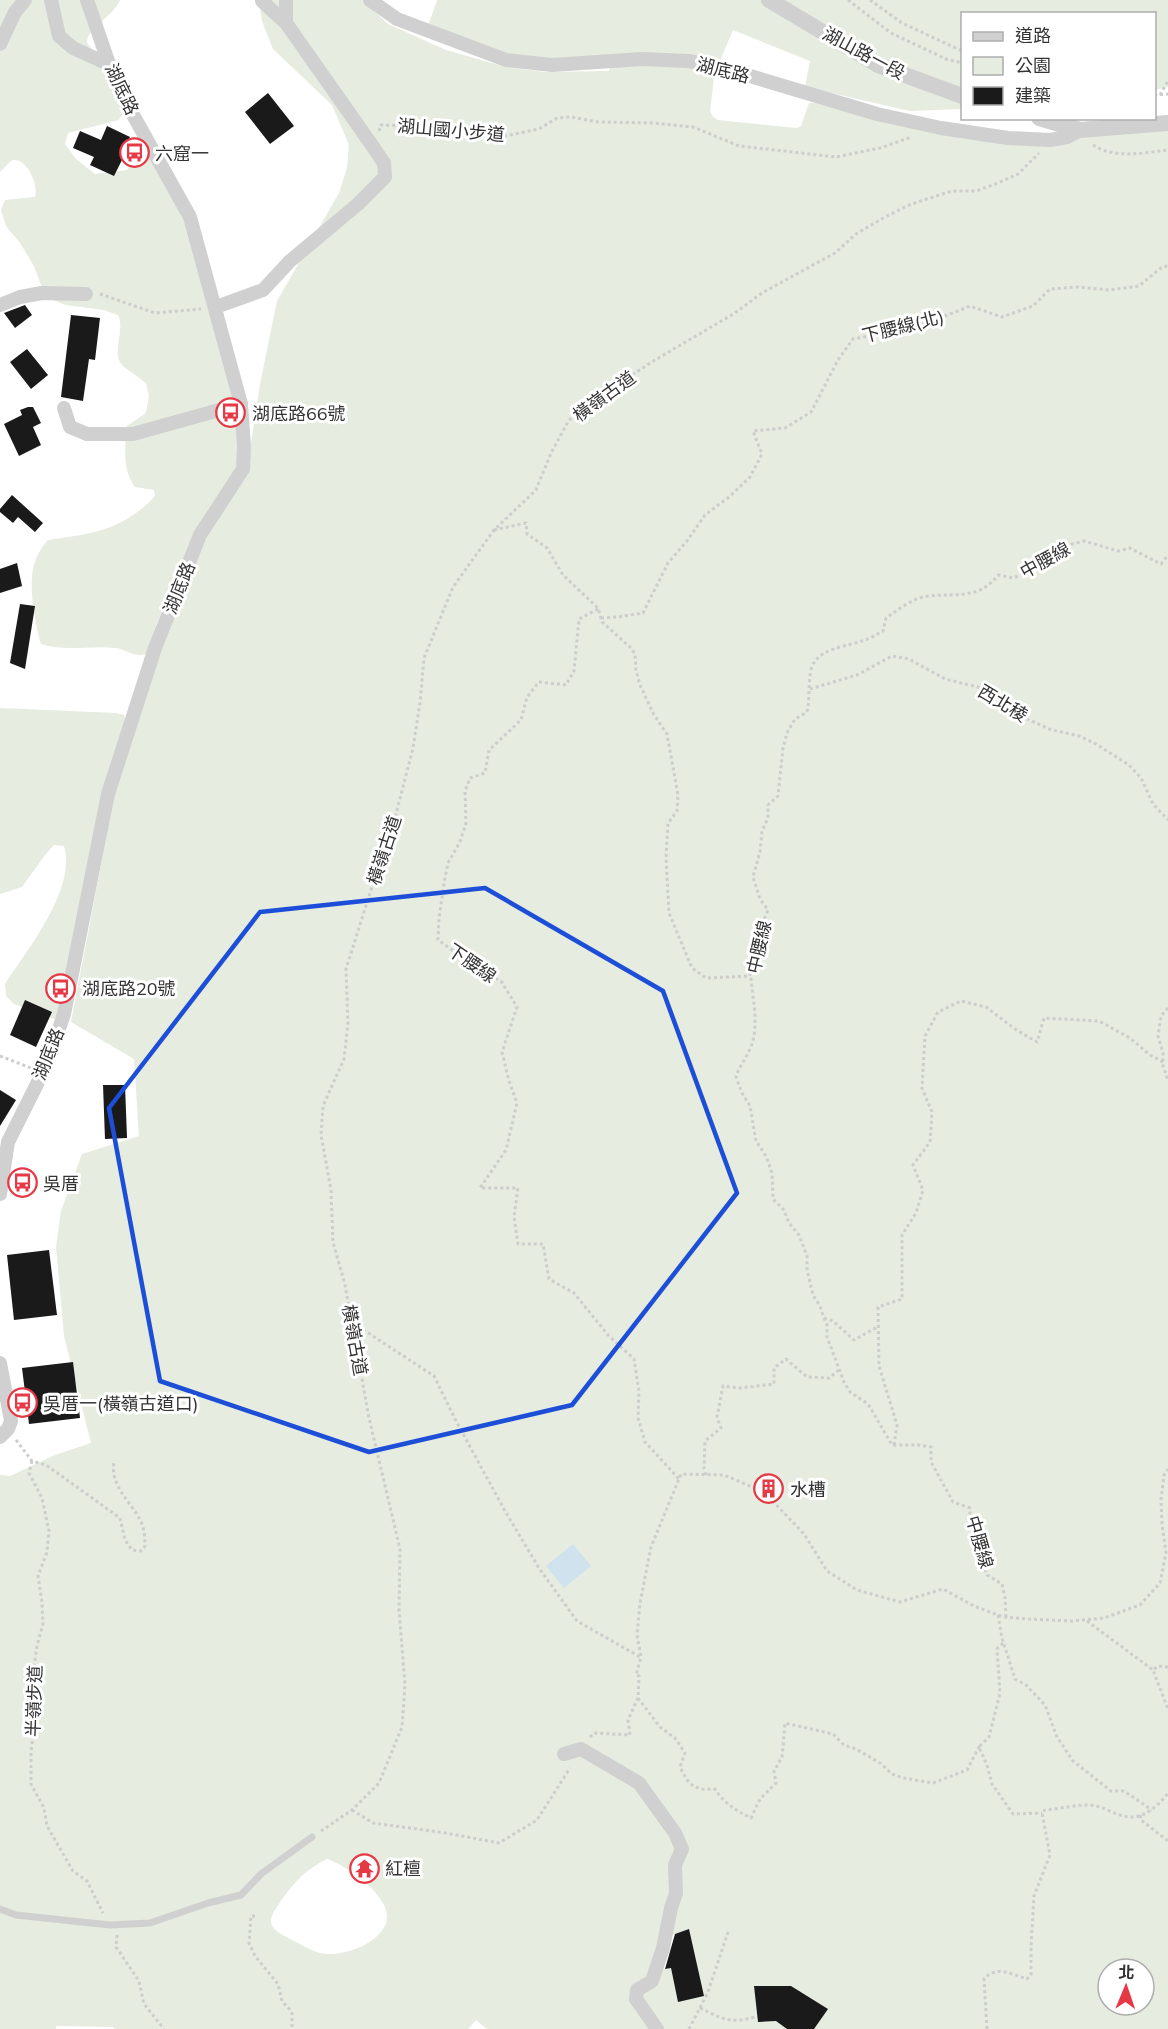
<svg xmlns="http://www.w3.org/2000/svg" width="1168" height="2029" viewBox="0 0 1168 2029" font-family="Mulish,'Noto Sans TC',sans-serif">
<rect width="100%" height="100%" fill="#fff"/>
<!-- green -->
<g fill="#e6ecdf" fill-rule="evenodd">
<path d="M0,0H120C113,17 88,27 87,42L105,72L123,111L119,120L68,133L65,144L76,159L95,174L127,170L136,158L145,155L153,161L185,216L234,402L239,446V467L197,533L157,623L147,654C135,658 127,650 116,648C90,645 66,652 41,644C35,624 29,589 33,569C35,558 41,548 48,540C91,534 124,530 155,496L154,490L135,487C122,469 125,448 127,426L146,413L149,396L146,383C139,377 130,372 123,366C110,353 126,330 118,315L104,310L66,305L53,300L42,288L34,266L20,243L6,226L1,210L5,200L35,197C38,186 31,169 21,162C19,160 15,160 12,160L0,172Z"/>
<path d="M259,0H362L388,24L446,50L506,67L544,72L609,71L611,63L682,65L715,70L710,111L713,117L718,120L797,128L801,126L809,103L821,102L991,140L1168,130V2029H487L476,2020L468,2029H114L113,2027L56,2026V2029H0V1475L10,1476L55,1455L91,1443L64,1336L56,1247L61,1211L82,1154L139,1136L134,1059L71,1022L114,797L158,653L204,537L247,469L260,384L277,301L339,193L347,168L349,145L332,105L273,49L262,21ZM327,1859C345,1865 374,1886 383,1903C401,1934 353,1955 328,1954C316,1954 304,1946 294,1941C266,1927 265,1923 283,1898C296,1880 307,1869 327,1859ZM689,1930L695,1963L664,1969L665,1954L672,1935ZM695,1963L704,1996L678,2001L671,1969ZM1108,1969H1144V2005H1108ZM754,1986H790L780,2021L758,2022Z"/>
<polygon points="437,0 1168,0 1168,87 1155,90 1154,14 962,14 962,109 910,111 805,87 810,61 733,30 720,61 553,59 508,55 428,26"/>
<path d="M0,708L116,713L124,715L125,718L60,1013L54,1019L14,1004L6,996L5,984C27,950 77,889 64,846L54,845L45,855L22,887L0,894Z"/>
</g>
<!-- water -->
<polygon fill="#cfe2ee" points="573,1544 591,1566 564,1588 546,1566"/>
<!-- building -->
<g fill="#1a1a1a">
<polygon points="268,93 294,126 270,144 245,112"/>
<polygon points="107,126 130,137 121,157 123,158 114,176 90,165 94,157 73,148 80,131 101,140"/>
<polygon points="25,305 32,315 15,328 4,313"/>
<polygon points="71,315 100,318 95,360 89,359 83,401 61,397"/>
<polygon points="27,349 48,375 31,389 10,362"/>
<polygon points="28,407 33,407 41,423 33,427 41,445 19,456 4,424 22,415 20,410"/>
<polygon points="12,495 43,523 35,532 18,517 13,523 0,512 0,509"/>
<polygon points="17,563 22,586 0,593 0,569"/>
<polygon points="20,604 35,606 25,669 10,663"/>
<polygon points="25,1000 52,1012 36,1047 10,1035"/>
<polygon points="103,1085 125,1085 127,1138 105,1139"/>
<polygon points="0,1090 16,1100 0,1126"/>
<polygon points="49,1250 57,1315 14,1320 7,1255"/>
<polygon points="73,1362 80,1418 29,1424 22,1368"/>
<polygon points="689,1929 704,1996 678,2002 671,1968 665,1969 675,1934"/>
<polygon points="754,1986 791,1986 828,2009 814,2029 787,2029 776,2021 758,2022"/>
</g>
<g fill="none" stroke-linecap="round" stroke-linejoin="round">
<!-- path -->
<g stroke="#cdcdcd" stroke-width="3" stroke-dasharray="3 3" stroke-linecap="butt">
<polyline points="848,0 891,33 946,59 962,63"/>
<polyline points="870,0 902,23 962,51"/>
<polyline points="1154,95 1168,94"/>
<polyline points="1160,95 1168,81"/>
<polyline points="380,131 379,128 381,125 421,126 449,132 470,132 486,129 505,136 539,129 557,118 571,117 598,122 653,123 693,127 739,146 836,157 880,148 911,137"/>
<path d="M1093,145C1114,159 1143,153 1168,150"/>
<polyline points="100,294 155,313 201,309"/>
<polyline points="494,530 526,523 527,534 547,548 563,575 598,608 602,622 630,647 635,654 636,670 640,685 654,715 667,734 678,795 677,811 668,823 666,858 669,913 692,968 706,978 749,976"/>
<polyline points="598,609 579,619 574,671 566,685 539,682 527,697 521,720 489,750 485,773 470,778 465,791 466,823 460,842 448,863 445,878 439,918 438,940 483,972 501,981 517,1007 502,1052 509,1081 517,1103 506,1150 480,1188 518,1188 514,1217 518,1244 543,1244 549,1279 574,1293 608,1335 634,1359 639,1391 638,1418 645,1442 679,1479"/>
<path d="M601,618L617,617L643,613L668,563L687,541L705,515L729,497L750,477L762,454L753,431L785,428L811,412L838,360L853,339C893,332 933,322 970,306L1002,317L1033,306L1050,289L1078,287L1109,290L1139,286L1162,267L1168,266"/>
<polyline points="810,689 857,675 892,656 909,659 945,679 982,688 1007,703 1017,714 1049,729 1079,736 1096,744 1129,765 1141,778 1153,804 1168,820"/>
<polyline points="1168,1008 1161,1016 1158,1036 1163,1053 1163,1066 1168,1080"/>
<polyline points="0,1056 31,1068"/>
<polyline points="824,1318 833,1321 854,1340 879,1326"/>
<polyline points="353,1323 434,1376 456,1421 505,1511 539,1568 577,1621 640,1657"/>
<path d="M16,1440L32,1461L46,1465L120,1518L125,1540L132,1550L141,1551L145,1546C145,1537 144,1525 139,1518C129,1500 110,1485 114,1462"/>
<polyline points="894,1445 897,1425 879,1366 878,1307 902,1299 902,1235 916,1213 923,1190 913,1165 930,1142 932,1112 922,1088 925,1036 938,1012 961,1001 986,1007 1015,1029 1037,1042 1044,1018 1099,1021 1130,1038 1150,1055 1163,1062"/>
<polyline points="32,1461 29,1473 42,1498 49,1531 47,1552 38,1576 42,1602 43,1624 37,1646 33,1673 37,1705 31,1752 31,1784 44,1808 47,1826 73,1871 87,1881 103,1913"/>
<polyline points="706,1475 704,1469 705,1441 721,1428 717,1417 723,1386 740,1388 774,1384 774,1368 786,1359 807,1377 829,1378 840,1369"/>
<polyline points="998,1615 1002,1638 1015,1679 1026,1685 1045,1705 1057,1737 1073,1761 1111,1791 1124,1791 1152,1810"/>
<path d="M1006,1617L1005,1597L1002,1584L987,1575L970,1520V1508L953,1502L931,1462V1447L919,1445H892L868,1404L850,1392L844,1382L827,1337V1325L824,1318L820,1306L813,1295L807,1270V1256L799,1235L789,1223L784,1210L773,1199L772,1173L766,1156L756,1141L750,1106L742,1093L736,1077C739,1067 745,1060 749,1051C760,1030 753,1001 751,979L749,976L757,964L760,930L768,910L760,899L753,877L760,852L762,831L768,818V805L778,796L783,748L787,733L795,719L807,712C810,698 808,684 811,670C816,648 846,647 862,641C869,639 876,635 883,631L886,618C899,609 913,598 928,596C956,593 979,600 998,575L1013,578L1029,572L1046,561L1059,557L1072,544L1084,541L1118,551L1130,548L1161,564L1168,555"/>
<polyline points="1087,1621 1153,1670"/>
<polyline points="1003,1643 997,1649 1000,1693 989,1737 979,1747 987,1765 992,1784 1013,1814 1042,1813"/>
<polyline points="1168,1667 1158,1666 1153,1670 1168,1709"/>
<path d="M638,1698L660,1727L675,1738L685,1753L680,1767C689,1785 694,1791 715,1789C725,1804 735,1810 751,1818L760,1799L776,1783L774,1771L782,1757L785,1723L833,1734L844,1745L856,1749L880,1763L892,1774L903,1778L933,1783L967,1770L979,1747L980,1749"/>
<polyline points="590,1737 594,1733 630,1735 628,1720 638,1698 639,1676 636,1675 641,1657 637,1635 640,1603 651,1547 681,1474 724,1475 764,1492 804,1534 827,1571 857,1590 900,1602 943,1589 974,1606 1003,1617 1027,1619 1072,1621 1104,1618 1140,1605 1160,1583 1166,1553 1162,1524 1161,1500 1164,1475 1168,1469"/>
<polyline points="352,1810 373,1823 446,1833 499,1843 537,1820 570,1768"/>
<polyline points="1140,1815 1141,1820 1168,1841"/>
<polyline points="321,1831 352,1810 379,1783 402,1727 405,1684 399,1610 400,1549 369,1418 345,1285 333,1242 331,1190 321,1135 323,1106 344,1059 348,1023 346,969 375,877 380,867 396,814 413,748 420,703 424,658 453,587 494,530 536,490 551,453 569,420 601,395 655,360 735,313 762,293 835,253 856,234 885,217 909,205 927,199 952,191 976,191 998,183 1018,174 1039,153"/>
<polyline points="255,1916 251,1916 249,1943 255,1956 278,1984 282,2001 292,2012 292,2029"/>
<polyline points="117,1935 116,1947 139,1981 144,2004 164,2029"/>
<path d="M700,2008C723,2019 729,2024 755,2017"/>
<polyline points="689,2029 708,1992 728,1932"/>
<path d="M987,2029L984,1979C996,1965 1012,1974 1027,1979L1031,1975V1947L1034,1896L1050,1855L1042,1813L1045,1810C1059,1809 1074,1805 1088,1805C1103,1805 1115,1816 1129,1817C1145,1818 1159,1805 1168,1793"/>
</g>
<!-- service -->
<polyline stroke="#d0d0d0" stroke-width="7" points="0,1909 16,1915 110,1925 150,1923 208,1903 241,1895 261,1874 312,1837"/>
<!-- minor -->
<g stroke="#d0d0d0" stroke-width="14">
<polyline points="51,0 59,36 73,48 110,65"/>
<polyline points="286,0 286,23"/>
<polyline points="370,0 397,19 506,60 552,65 642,59 688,61 720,67 877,114 941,128 1008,138 1050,140 1067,137 1080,130"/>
<polyline points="0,44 15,12 25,0"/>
<polyline points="0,305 20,297 42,293 86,294"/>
<polyline points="216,307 263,290 290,261 358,204 385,177 384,163 369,141 286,23 262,1"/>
<polyline points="64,408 70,427 87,434 133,434 241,404"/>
<polyline points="0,1194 8,1142 47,1064 64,1014 108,794 155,648 200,535 243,469 244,446 241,404 190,217 132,113 108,61 87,0"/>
<polyline points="0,1363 11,1421 8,1429 0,1437"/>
<polyline points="564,1754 581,1749 639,1783 675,1833 682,1849 675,1865 676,1893 671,1908 663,1948 652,1981 637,1990 636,1999 657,2029"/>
</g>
<!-- tertiary -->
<g stroke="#d0d0d0" stroke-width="16">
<polyline points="769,0 878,65 962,96"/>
<polyline points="1039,118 1080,130 1168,123"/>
</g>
</g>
<!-- marked area -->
<path fill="none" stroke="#1d4ed8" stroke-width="4.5" stroke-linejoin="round" d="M485,888L663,991L737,1193L572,1405L369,1452L160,1381L109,1108L260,912Z"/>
<!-- icons -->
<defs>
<symbol id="bus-ring" viewBox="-11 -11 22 22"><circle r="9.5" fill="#fff" stroke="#e63946" stroke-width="1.5"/><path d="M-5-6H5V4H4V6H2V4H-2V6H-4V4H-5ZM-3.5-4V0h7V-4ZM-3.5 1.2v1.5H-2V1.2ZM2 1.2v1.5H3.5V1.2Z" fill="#e63946"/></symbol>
<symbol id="building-ring" viewBox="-11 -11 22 22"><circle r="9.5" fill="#fff" stroke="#e63946" stroke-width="1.5"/><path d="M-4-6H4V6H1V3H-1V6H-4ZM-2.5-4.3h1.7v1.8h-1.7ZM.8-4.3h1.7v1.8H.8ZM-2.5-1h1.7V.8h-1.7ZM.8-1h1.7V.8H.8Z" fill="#e63946"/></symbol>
<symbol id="temple-ring" viewBox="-11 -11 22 22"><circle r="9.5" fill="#fff" stroke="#e63946" stroke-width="1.5"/><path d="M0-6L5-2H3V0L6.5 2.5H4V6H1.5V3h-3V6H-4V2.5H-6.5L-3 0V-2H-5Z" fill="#e63946"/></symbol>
</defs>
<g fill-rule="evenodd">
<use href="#bus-ring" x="118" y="136" width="33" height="33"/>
<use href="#bus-ring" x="214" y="396" width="33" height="33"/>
<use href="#bus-ring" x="44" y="972" width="33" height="33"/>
<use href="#bus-ring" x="6" y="1166" width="33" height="33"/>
<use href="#bus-ring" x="6" y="1386" width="33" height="33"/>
<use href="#building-ring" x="752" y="1472" width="33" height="33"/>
<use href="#temple-ring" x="348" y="1852" width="33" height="33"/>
</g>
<g text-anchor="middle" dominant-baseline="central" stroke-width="6" stroke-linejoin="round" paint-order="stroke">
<!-- street labels -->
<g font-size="18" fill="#333" stroke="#fff">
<text transform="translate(864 53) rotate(28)">湖山路一段</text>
<text transform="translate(723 70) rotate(14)">湖底路</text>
<text transform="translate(122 89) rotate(65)">湖底路</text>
<text transform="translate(451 130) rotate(5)">湖山國小步道</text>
<text transform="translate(903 326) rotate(-14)">下腰線(北)</text>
<text transform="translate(604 396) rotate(-36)">橫嶺古道</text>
<text transform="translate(1045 560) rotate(-29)">中腰線</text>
<text transform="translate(179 588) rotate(-68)">湖底路</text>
<text transform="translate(1003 703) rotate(31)">西北稜</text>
<text transform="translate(384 850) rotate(-72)">橫嶺古道</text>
<text transform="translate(759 947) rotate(-77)">中腰線</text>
<text transform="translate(472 963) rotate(34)">下腰線</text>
<text transform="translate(48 1054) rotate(-68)">湖底路</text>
<text transform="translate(355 1340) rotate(80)">橫嶺古道</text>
<text transform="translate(980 1542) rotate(74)">中腰線</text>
<text transform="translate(34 1701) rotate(-88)">半嶺步道</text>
</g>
<!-- poi labels -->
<g font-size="18" fill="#333" stroke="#fff" text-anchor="start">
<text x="155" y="153">六窟一</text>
<text x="252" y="413">湖底路66號</text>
<text x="82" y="988">湖底路20號</text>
<text x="43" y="1183">吳厝</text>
<text x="43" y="1403">吳厝一(橫嶺古道口)</text>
<text x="790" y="1489">水槽</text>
<text x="385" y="1868">紅檀</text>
</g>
</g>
<!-- legend -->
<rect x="961" y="12" width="195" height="108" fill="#ffffff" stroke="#adadad" stroke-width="1.5"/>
<rect x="973" y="32" width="30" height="9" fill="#d0d0d0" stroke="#adadad" stroke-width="1.5"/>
<text x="1015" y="42" font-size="18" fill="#333333">道路</text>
<rect x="973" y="57" width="30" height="18" fill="#e6ecdf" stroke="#adadad" stroke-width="1.5"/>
<text x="1015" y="72" font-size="18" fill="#333333">公園</text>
<rect x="973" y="87" width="30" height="18" fill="#1a1a1a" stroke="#adadad" stroke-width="1.5"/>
<text x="1015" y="102" font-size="18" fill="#333333">建築</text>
<!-- north arrow -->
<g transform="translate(1126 1987) rotate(2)"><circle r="28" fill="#ffffff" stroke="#adadad" stroke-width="1.5"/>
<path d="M0-4.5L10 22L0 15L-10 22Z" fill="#e63946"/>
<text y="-9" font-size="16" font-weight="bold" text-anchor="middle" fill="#333333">北</text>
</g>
</svg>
